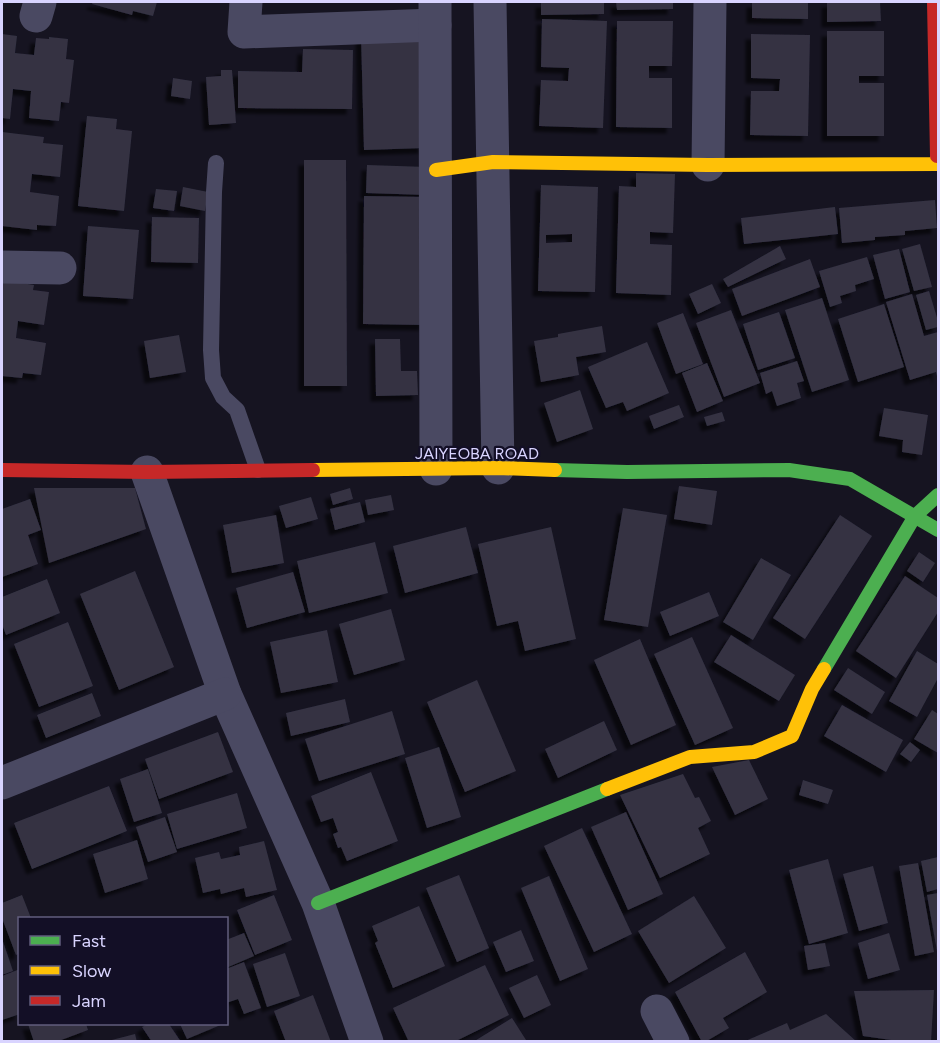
<svg xmlns="http://www.w3.org/2000/svg" width="940" height="1043" viewBox="0 0 940 1043" font-family="Figtree,sans-serif">
<defs>
<filter id="shadow"><feDropShadow dx="-5.5" dy="5.5" stdDeviation="1.5" flood-color="#0009"/></filter>
</defs>
<rect width="100%" height="100%" fill="#161421"/>
<!-- building -->
<g fill="#343243" fill-rule="evenodd" filter="url(#shadow)">
<polygon points="93,2 157,2 153,16 133,11 132,15 92,4"/>
<polygon points="541,2 604,2 604,14 541,15"/>
<polygon points="616,2 673,2 673,9 617,10"/>
<polygon points="752,2 808,2 808,19 752,18"/>
<polygon points="827,2 880,2 881,21 827,22"/>
<polygon points="542,19 607,21 603,128 539,126 541,80 568,81 569,68 541,67"/>
<polygon points="617,21 673,21 672,66 649,66 649,78 672,78 672,128 616,127"/>
<polygon points="827,31 884,31 884,76 859,76 859,83 884,83 884,136 827,136"/>
<polygon points="421,32 424,148 364,150 361,34"/>
<polygon points="2,34 17,36 15,53 34,55 36,38 49,39 49,37 68,39 66,59 74,60 69,103 61,102 59,121 29,118 31,91 13,89 10,119 2,118"/>
<polygon points="751,34 810,35 808,136 750,135 751,91 779,91 780,79 751,78"/>
<polygon points="303,49 353,50 352,109 238,108 238,71 302,72"/>
<polygon points="221,70 232,70 236,123 209,125 206,77 221,76"/>
<polygon points="173,78 192,81 190,99 171,96"/>
<polygon points="87,116 117,119 116,129 132,131 124,211 78,206"/>
<polygon points="2,132 44,137 43,143 63,145 60,177 32,174 30,192 59,196 56,226 37,225 37,230 2,226"/>
<polygon points="304,160 346,160 347,386 304,386"/>
<polygon points="367,165 427,167 427,195 366,193"/>
<polygon points="636,173 675,174 673,233 650,232 650,244 672,245 671,295 616,293 619,186 636,187"/>
<path d="M541,185L598,187L595,292L538,291ZM572,234V242L546,243V235Z"/>
<polygon points="183,187 208,192 205,211 180,206"/>
<polygon points="156,189 177,191 174,211 153,208"/>
<polygon points="364,196 427,197 425,325 363,324"/>
<polygon points="935,200 937,228 905,231 905,235 875,237 875,240 842,243 839,208"/>
<polygon points="835,207 838,234 744,244 741,218"/>
<polygon points="152,217 199,218 198,263 151,262"/>
<polygon points="88,226 139,230 133,299 83,296"/>
<polygon points="920,244 932,287 914,291 902,249"/>
<polygon points="780,246 786,259 728,287 723,279"/>
<polygon points="899,249 910,292 885,299 873,255"/>
<polygon points="867,257 874,279 855,285 856,291 840,296 842,303 830,307 819,271"/>
<polygon points="810,259 820,287 742,316 732,289"/>
<polygon points="2,280 34,285 33,290 49,292 44,325 18,321 16,338 46,343 41,375 23,373 22,378 2,376"/>
<polygon points="712,284 721,303 698,314 689,294"/>
<polygon points="929,291 938,321 938,327 926,330 916,295"/>
<polygon points="912,294 924,336 938,332 938,380 936,372 910,380 886,302"/>
<polygon points="822,298 849,380 812,392 785,310"/>
<polygon points="884,304 904,367 858,382 838,319"/>
<polygon points="731,310 760,383 724,397 696,323"/>
<polygon points="779,312 795,358 758,370 743,324"/>
<polygon points="683,313 703,364 676,374 657,323"/>
<polygon points="602,326 606,352 576,357 579,375 541,382 534,341 558,337 558,334"/>
<polygon points="179,335 186,372 150,378 144,341"/>
<polygon points="375,339 400,339 401,371 417,371 418,395 376,396"/>
<polygon points="647,342 669,393 627,411 623,402 606,408 588,367"/>
<polygon points="797,361 804,381 797,383 801,398 777,406 772,391 766,394 760,373"/>
<polygon points="707,363 723,401 697,412 682,373"/>
<polygon points="580,390 593,429 557,442 544,403"/>
<polygon points="679,405 684,417 654,429 649,416"/>
<polygon points="884,408 928,415 922,455 902,452 903,440 879,436"/>
<polygon points="722,412 725,421 707,426 704,417"/>
<polygon points="679,486 717,491 712,525 674,519"/>
<polygon points="34,488 135,488 146,529 49,563"/>
<polygon points="350,488 353,499 333,505 330,494"/>
<polygon points="391,495 394,510 368,515 365,500"/>
<polygon points="311,497 318,519 286,528 279,506"/>
<polygon points="30,499 41,530 28,535 38,564 2,577 2,509"/>
<polygon points="360,502 365,522 335,530 330,509"/>
<polygon points="623,508 667,515 648,627 604,620"/>
<polygon points="276,515 284,563 232,573 223,525"/>
<polygon points="840,515 872,536 805,639 773,618"/>
<polygon points="466,527 478,573 405,593 393,546"/>
<polygon points="551,527 576,639 525,651 518,621 497,626 478,544"/>
<polygon points="375,542 388,593 309,613 297,561"/>
<polygon points="919,552 935,563 923,582 907,571"/>
<polygon points="761,558 791,575 753,640 723,622"/>
<polygon points="135,571 174,667 119,690 80,594"/>
<polygon points="293,572 305,612 247,628 236,588"/>
<polygon points="905,576 938,598 938,612 896,678 856,651"/>
<polygon points="47,579 60,613 6,635 2,624 2,597"/>
<polygon points="709,592 719,616 670,636 660,612"/>
<polygon points="391,609 405,660 354,675 339,624"/>
<polygon points="68,622 93,686 39,707 14,644"/>
<polygon points="327,630 338,682 281,693 270,642"/>
<polygon points="731,635 795,675 779,701 714,662"/>
<polygon points="692,637 733,728 695,745 654,654"/>
<polygon points="640,639 676,725 631,745 594,660"/>
<polygon points="917,651 938,664 938,678 917,717 889,701"/>
<polygon points="848,668 885,692 872,714 834,690"/>
<polygon points="477,680 516,771 465,792 427,702"/>
<polygon points="92,693 101,716 46,738 37,715"/>
<polygon points="345,699 350,722 291,736 286,713"/>
<polygon points="842,705 903,740 886,772 824,736"/>
<polygon points="932,710 938,714 938,753 914,739"/>
<polygon points="392,711 405,754 319,781 305,739"/>
<polygon points="604,721 617,750 558,778 545,749"/>
<polygon points="218,732 233,772 159,799 145,759"/>
<polygon points="910,742 920,750 911,762 900,754"/>
<polygon points="439,747 461,817 427,828 405,758"/>
<polygon points="749,760 768,799 735,815 712,767"/>
<polygon points="148,769 162,813 134,822 120,779"/>
<polygon points="371,772 398,841 347,861 341,847 338,848 333,834 338,832 333,818 321,822 311,796"/>
<polygon points="683,774 695,798 699,797 711,821 698,828 710,854 660,878 620,795"/>
<polygon points="803,780 833,790 828,804 799,795"/>
<polygon points="109,786 127,831 32,869 14,823"/>
<polygon points="237,793 247,828 177,849 167,814"/>
<polygon points="626,812 663,894 628,910 591,827"/>
<polygon points="165,817 177,852 148,862 136,827"/>
<polygon points="582,828 632,934 594,952 544,846"/>
<polygon points="137,840 148,879 105,893 93,854"/>
<polygon points="264,841 277,890 246,897 244,888 221,894 220,889 203,893 195,858 219,852 221,859 240,855 239,847"/>
<polygon points="938,857 938,889 927,892 921,861"/>
<polygon points="828,859 848,933 809,944 789,870"/>
<polygon points="918,863 934,952 915,956 899,866"/>
<polygon points="873,866 888,923 859,931 843,874"/>
<polygon points="459,875 489,948 457,962 426,888"/>
<polygon points="549,876 588,969 560,981 521,888"/>
<polygon points="938,893 938,951 937,951 927,895"/>
<polygon points="22,895 31,918 20,918 20,953 16,955 2,918 2,903"/>
<polygon points="274,895 292,940 255,955 237,910"/>
<polygon points="694,896 726,948 669,983 638,931"/>
<polygon points="419,906 445,966 393,988 375,943 378,941 372,926"/>
<polygon points="521,930 534,961 506,972 493,942"/>
<polygon points="244,933 254,956 226,968 226,940"/>
<polygon points="889,933 900,970 868,979 858,943"/>
<polygon points="2,939 13,971 2,975"/>
<polygon points="825,943 830,966 808,970 804,946"/>
<polygon points="745,952 767,992 723,1018 729,1028 705,1042 702,1042 675,992"/>
<polygon points="285,953 300,996 267,1007 253,964"/>
<polygon points="244,962 261,1008 244,1014 238,999 226,1003 226,969"/>
<polygon points="485,965 509,1015 454,1042 409,1042 393,1008"/>
<polygon points="20,969 20,1014 2,1020 2,976"/>
<polygon points="537,975 551,1005 524,1018 509,988"/>
<polygon points="934,990 931,1042 905,1042 863,1036 854,991"/>
<polygon points="313,995 331,1042 286,1042 274,1011"/>
<polygon points="826,1014 857,1042 743,1042 787,1023 790,1030"/>
<polygon points="512,1018 526,1040 523,1042 473,1042"/>
<polygon points="28,1024 86,1024 88,1030 56,1042 34,1042"/>
<polygon points="148,1024 169,1024 181,1042 152,1042 142,1027"/>
<polygon points="180,1024 223,1024 187,1039"/>
<polygon points="135,1034 137,1042 108,1042 108,1041"/>
</g>
<g fill="none" stroke-linecap="round" stroke-linejoin="round">
<!-- lane -->
<polyline stroke="#4a4962" stroke-width="16" points="216,163 214,192 211,350 213,378 223,397 237,410 258,470"/>
<!-- street -->
<g stroke="#4a4962" stroke-width="33">
<polyline points="246,2 244,32 435,25"/>
<polyline points="435,2 436,469"/>
<polyline points="490,2 498,468"/>
<polyline points="36,16 40,2"/>
<polyline points="708,165 710,2"/>
<polyline points="2,267 60,268"/>
<polyline points="147,472 225,694 318,903 367,1042"/>
<polyline points="2,783 225,694"/>
<polyline points="657,1011 673,1042"/>
</g>
<!-- fast -->
<g stroke="#4caf50" stroke-width="14">
<polyline points="555,470 627,472 789,470 850,479 938,530"/>
<polyline points="824,669 915,516 938,495"/>
<polyline points="318,903 607,789"/>
</g>
<!-- slow -->
<g stroke="#ffc107" stroke-width="14">
<polyline points="436,170 493,162 708,165 937,164 937,156"/>
<polyline points="313,470 498,468 555,470"/>
<polyline points="607,789 690,757 754,752 792,736 812,689 824,669"/>
</g>
<!-- jam -->
<g stroke="#c62828" stroke-width="14">
<polyline points="934,2 937,156"/>
<polyline points="2,470 147,472 313,470"/>
</g>
</g>
<g text-anchor="middle" dominant-baseline="central" stroke-width="4.5" stroke-linejoin="round" paint-order="stroke">
<!-- street labels -->
<g font-size="16" fill="#d9d4ff" stroke="#130f26">
<text x="477" y="453">JAIYEOBA ROAD</text>
</g>
</g>
<!-- border -->
<rect width="940" height="1043" fill="none" stroke="#d9d4ff" stroke-width="6"/>
<!-- legend -->
<rect x="18" y="917" width="210" height="108" fill="#130f26" stroke="#625e7d" stroke-width="1.5"/>
<rect x="30" y="936" width="30" height="9" fill="#4caf50" stroke="#625e7d" stroke-width="1.5"/>
<text x="72" y="947" font-size="18" fill="#d9d4ff">Fast</text>
<rect x="30" y="966" width="30" height="9" fill="#ffc107" stroke="#625e7d" stroke-width="1.5"/>
<text x="72" y="977" font-size="18" fill="#d9d4ff">Slow</text>
<rect x="30" y="996" width="30" height="9" fill="#c62828" stroke="#625e7d" stroke-width="1.5"/>
<text x="72" y="1007" font-size="18" fill="#d9d4ff">Jam</text>
</svg>
